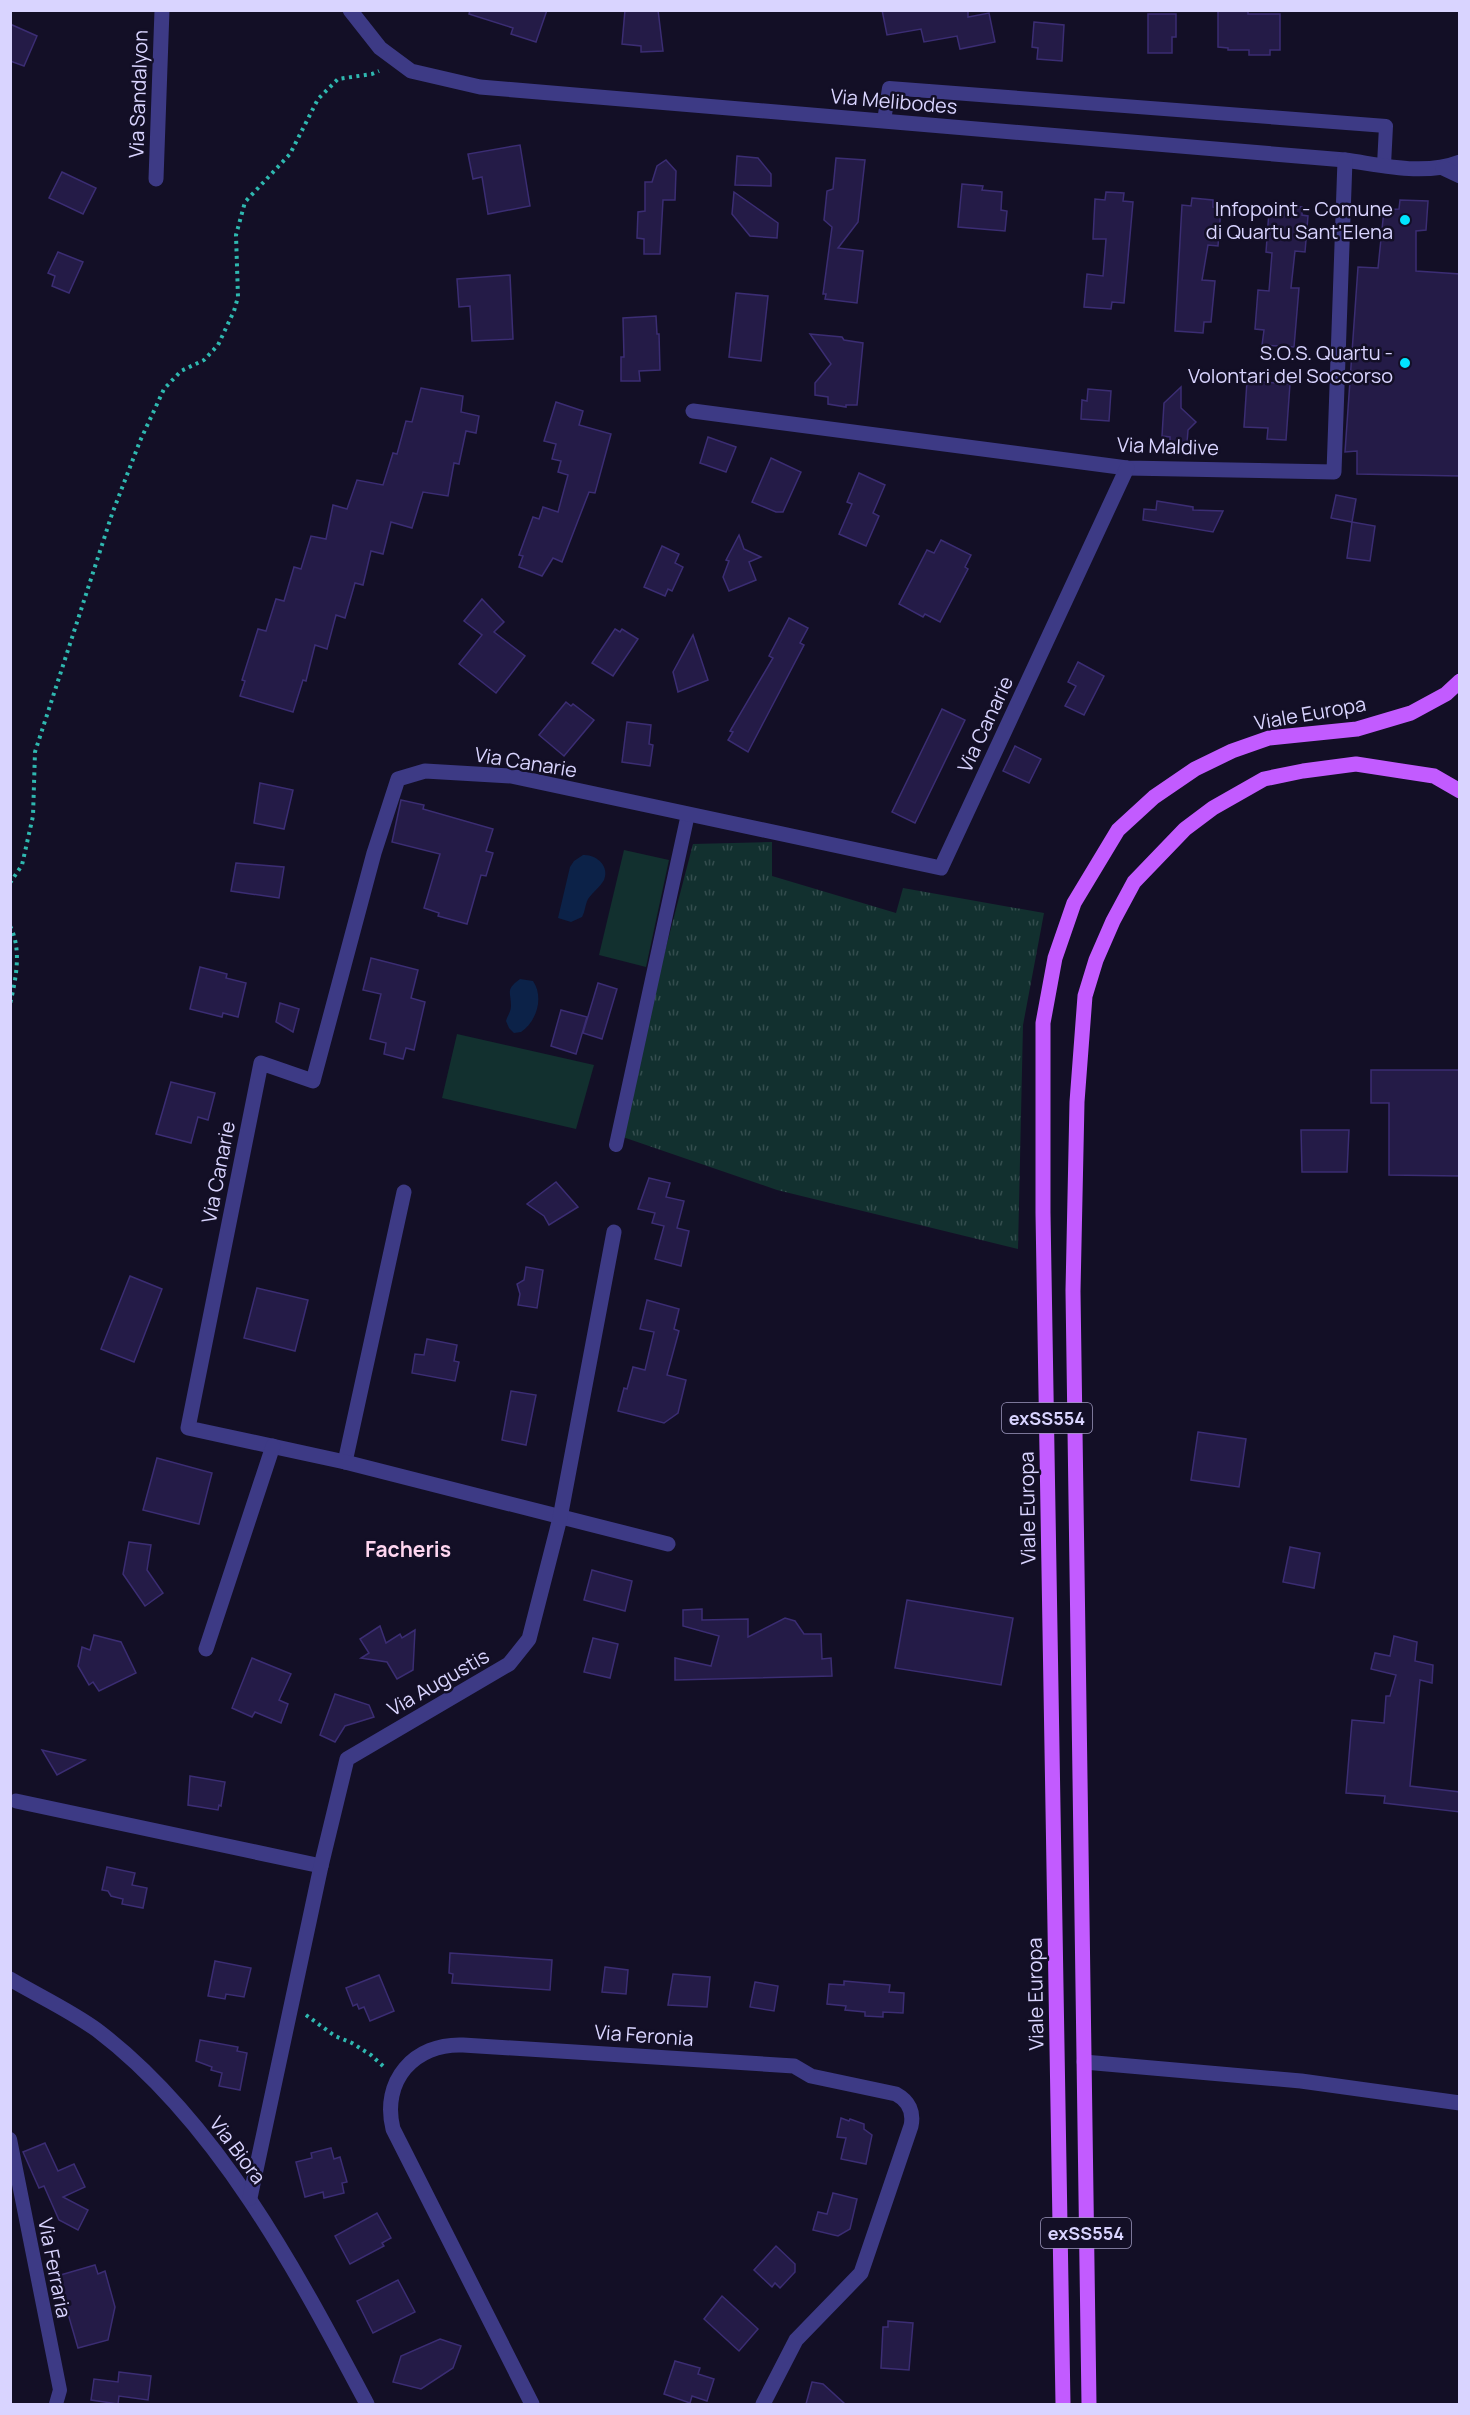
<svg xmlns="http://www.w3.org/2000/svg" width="1470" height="2415" viewBox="0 0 1470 2415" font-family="Manrope,sans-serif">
<defs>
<pattern id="grass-tufts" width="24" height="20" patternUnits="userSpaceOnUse" patternTransform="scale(1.5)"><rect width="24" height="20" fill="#12302f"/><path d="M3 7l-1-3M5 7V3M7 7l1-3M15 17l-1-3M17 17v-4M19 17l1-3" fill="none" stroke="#344d4e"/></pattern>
</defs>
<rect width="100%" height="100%" fill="#130f26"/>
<!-- grass -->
<polygon fill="url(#grass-tufts)" points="772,842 772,876 896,913 903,888 1044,913 1023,1025 1018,1249 777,1190 617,1135 693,844"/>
<!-- garden -->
<g fill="#12302f">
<polygon points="624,850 669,860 646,967 599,955"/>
<polygon points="457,1034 594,1065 576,1129 442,1098"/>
</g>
<!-- water -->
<g fill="#0c2248">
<path d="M583,855C596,854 610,866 604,880C600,887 593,892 588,899C585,905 585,912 582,917L571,922L558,918L570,867L574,861Z"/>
<path d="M520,979L533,981C544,997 537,1021 521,1032L514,1033L509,1028L506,1021C507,1016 511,1012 511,1006C511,992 505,990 520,979Z"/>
</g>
<!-- building -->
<g fill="#241b47" stroke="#3b2d73" stroke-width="1.5">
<polygon points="470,10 547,10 536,42 511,34 513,28 469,14"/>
<polygon points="625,10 658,10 663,51 641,52 641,46 622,44"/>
<polygon points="882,10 968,10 968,17 989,13 995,42 960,49 957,36 924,42 921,29 887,35"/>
<polygon points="1218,11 1248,11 1248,14 1280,14 1280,50 1270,50 1270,55 1249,55 1249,50 1228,50 1228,48 1218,47"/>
<polygon points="1148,14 1176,14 1176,37 1172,37 1172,53 1148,53"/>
<polygon points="1034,22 1064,25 1062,61 1037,59 1038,48 1032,47"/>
<polygon points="10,24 37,36 24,66 10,61"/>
<polygon points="520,145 530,206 488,214 482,177 473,179 468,154"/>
<polygon points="737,156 758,158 771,174 771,186 735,185"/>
<polygon points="836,158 865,160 858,222 838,248 863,251 857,303 825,299 826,294 823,294 832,227 824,220 827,191 833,189"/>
<polygon points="666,160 676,171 675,200 663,200 660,254 644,254 644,239 637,238 638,212 645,211 645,182 652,182 657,166"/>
<polygon points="62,172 96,188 83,214 49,198"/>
<polygon points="962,184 983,186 982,190 1002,192 1001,210 1007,211 1005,231 958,227"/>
<polygon points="734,192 778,223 777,238 750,236 732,214"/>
<polygon points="1106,192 1124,193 1123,201 1133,202 1124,303 1112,302 1111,309 1084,307 1087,274 1103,276 1106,239 1093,239 1095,199 1105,200"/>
<polygon points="1192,198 1213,200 1213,207 1221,208 1218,246 1208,245 1202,280 1215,281 1211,322 1204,322 1203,333 1175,331 1182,205 1191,206"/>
<polygon points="1400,200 1428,201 1426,230 1416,231 1416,271 1460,274 1460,476 1357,474 1357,451 1345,452 1358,267 1378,268 1384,210 1399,209"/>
<polygon points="1279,205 1302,207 1302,215 1308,216 1305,252 1295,251 1291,288 1299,288 1294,347 1262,345 1264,330 1255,329 1258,290 1269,291 1272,253 1266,252 1269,211 1279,212"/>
<polygon points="58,252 83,262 69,293 52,286 55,276 48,273"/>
<polygon points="510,275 513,339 472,341 470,306 459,307 457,279"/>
<polygon points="736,293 768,296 761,361 729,357"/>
<polygon points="656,316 657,334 659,334 660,370 639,371 640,381 621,381 621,357 624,357 623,318"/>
<polygon points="810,334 842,337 844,340 863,343 857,405 846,405 846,407 828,404 828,397 815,395 815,383 831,364"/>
<polygon points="1247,381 1290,384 1286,440 1267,439 1268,428 1244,427"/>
<polygon points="1181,387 1181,408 1196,422 1188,430 1187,444 1170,442 1170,437 1162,436 1164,403"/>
<polygon points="421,388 463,396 461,412 479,416 476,433 466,431 459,464 454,463 448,496 423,492 412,528 391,522 383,554 371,551 363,585 355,583 345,618 336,615 327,649 315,645 306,681 303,680 293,712 240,696 245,681 242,680 258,629 266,631 276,599 284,601 294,567 301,569 311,536 326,539 333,505 347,509 357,480 383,485 393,453 397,454 406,421 412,422"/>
<polygon points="1088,389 1111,391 1109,421 1081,419 1082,400 1087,401"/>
<polygon points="556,402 583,411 579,425 611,434 595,493 589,492 562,562 553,558 542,576 519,567 523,556 519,555 533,517 539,519 543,507 558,512 568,475 558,472 561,461 552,459 556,444 544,441"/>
<polygon points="708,437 736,447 726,472 700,463"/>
<polygon points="771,458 801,472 783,512 776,512 752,502"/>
<polygon points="859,473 885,485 873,513 879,516 866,546 839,534 852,504 847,502"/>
<polygon points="1336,495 1356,499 1352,522 1331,518"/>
<polygon points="1157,501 1193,507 1193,510 1223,511 1213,532 1143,520 1144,509 1156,510"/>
<polygon points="1352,522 1375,526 1370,561 1347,558"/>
<polygon points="739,535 744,549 761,557 749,562 756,580 729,591 723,577 729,561 726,560"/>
<polygon points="941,540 971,555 965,567 968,569 940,622 925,614 923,617 899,604 927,550 934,553"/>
<polygon points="662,546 679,554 675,563 683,567 672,591 668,589 665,596 644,587"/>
<polygon points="482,599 504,622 494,632 525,656 496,693 459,664 482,635 464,621"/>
<polygon points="789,618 808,628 800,643 804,645 748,752 728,740 733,732 730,731 773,658 769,656"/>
<polygon points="615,629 620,632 622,629 638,639 613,676 592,663"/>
<polygon points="693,635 708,680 678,692 673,672"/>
<polygon points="1078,662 1104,676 1084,715 1065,706 1076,686 1068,682"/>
<polygon points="566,702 571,706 573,704 594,720 564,756 539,735"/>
<polygon points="942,709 965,720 915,823 892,812"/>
<polygon points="627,722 651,725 649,744 653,745 650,766 622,762"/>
<polygon points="1015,746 1041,759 1029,783 1003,771"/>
<polygon points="260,783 293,790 284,829 254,823"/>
<polygon points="401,800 424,805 423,809 493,829 486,851 493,853 486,876 481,875 467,924 438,916 439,913 424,908 440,854 392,842"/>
<polygon points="236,863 284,867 279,898 231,891"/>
<polygon points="371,958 418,970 411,998 425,1002 414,1050 406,1048 403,1059 384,1054 386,1043 370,1039 381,994 363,990"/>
<polygon points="200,967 227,974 226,978 246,983 238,1017 223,1013 222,1017 190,1009"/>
<polygon points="598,983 617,989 602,1039 583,1033"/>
<polygon points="280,1003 299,1009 293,1032 276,1022"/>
<polygon points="561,1010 587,1017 576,1054 551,1046"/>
<polygon points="1371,1070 1460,1070 1460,1176 1389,1175 1389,1103 1371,1103"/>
<polygon points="171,1082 215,1093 208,1120 198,1117 191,1143 156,1134"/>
<polygon points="1301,1130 1349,1130 1347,1172 1302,1172"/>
<polygon points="649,1178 670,1183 666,1197 684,1201 677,1228 689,1231 681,1266 655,1259 664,1226 652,1223 655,1213 638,1209"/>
<polygon points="556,1182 578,1207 549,1225 544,1216 527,1204"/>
<polygon points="526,1267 543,1270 537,1308 518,1305 520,1294 517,1284 524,1280"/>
<polygon points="130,1276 162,1289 134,1362 101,1349"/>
<polygon points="257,1288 308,1300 295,1351 244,1338"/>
<polygon points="647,1300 679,1309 674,1329 679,1331 667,1375 686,1380 678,1413 664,1423 618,1411 624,1388 627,1389 633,1367 645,1370 654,1332 640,1329"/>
<polygon points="427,1339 457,1345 454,1361 459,1362 455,1381 412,1373 415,1354 424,1355"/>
<polygon points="511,1391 536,1395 526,1445 502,1440"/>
<polygon points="1198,1432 1246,1439 1239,1487 1191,1480"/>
<polygon points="157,1458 212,1473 199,1524 143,1510"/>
<polygon points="129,1542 151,1545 147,1570 163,1593 145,1606 123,1574"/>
<polygon points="1290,1547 1320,1553 1314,1588 1283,1582"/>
<polygon points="592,1570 632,1581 625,1611 584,1600"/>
<polygon points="907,1600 1013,1618 1001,1685 895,1668"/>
<polygon points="702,1609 702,1620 748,1619 748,1637 785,1618 795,1621 804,1634 821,1634 822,1659 831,1658 832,1676 675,1680 675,1658 711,1666 719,1636 683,1626 683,1610"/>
<polygon points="380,1626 386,1643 400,1634 402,1638 415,1630 413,1670 397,1679 387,1662 361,1658 369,1653 360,1639"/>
<polygon points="94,1635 121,1642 136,1673 99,1691 93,1682 89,1685 78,1666 82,1647 90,1650"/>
<polygon points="1394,1636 1417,1642 1415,1661 1433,1665 1432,1683 1420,1680 1410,1786 1460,1792 1460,1812 1384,1803 1385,1796 1346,1793 1352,1720 1384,1723 1386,1696 1390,1696 1396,1675 1371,1669 1375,1653 1390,1656"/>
<polygon points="593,1638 618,1644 610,1678 584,1672"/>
<polygon points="252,1658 291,1674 279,1700 288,1704 281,1723 255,1712 252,1717 232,1708"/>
<polygon points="335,1694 369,1705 374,1717 345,1726 335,1742 320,1735"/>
<polygon points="42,1750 85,1760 57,1775"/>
<polygon points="190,1776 225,1782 221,1806 219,1805 218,1810 188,1805"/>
<polygon points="107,1867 135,1873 132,1885 147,1888 143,1908 122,1904 123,1899 111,1896 108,1891 102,1890"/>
<polygon points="450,1953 552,1960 550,1990 452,1983 453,1974 449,1973"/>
<polygon points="215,1961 251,1968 244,1997 226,1994 225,1999 208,1996"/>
<polygon points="605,1967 628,1970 626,1994 602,1992"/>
<polygon points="673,1974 710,1977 707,2007 668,2005"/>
<polygon points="379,1975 394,2011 370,2021 364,2007 359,2009 357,2004 353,2006 346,1988"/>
<polygon points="844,1981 890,1985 889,1992 904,1993 903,2013 883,2012 883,2017 865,2016 865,2012 845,2010 846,2006 827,2004 829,1984 844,1985"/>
<polygon points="755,1982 778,1986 774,2011 750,2007"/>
<polygon points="200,2040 238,2047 237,2051 247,2053 240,2090 219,2086 222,2073 211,2070 212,2067 196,2061"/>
<polygon points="841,2118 849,2121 850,2119 864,2124 864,2129 872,2135 866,2164 841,2159 846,2138 837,2137"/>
<polygon points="45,2143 58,2171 74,2164 85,2187 63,2197 88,2210 78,2230 59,2220 44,2186 39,2188 23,2152"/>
<polygon points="331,2148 334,2159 340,2157 347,2182 342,2183 344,2193 324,2198 323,2192 305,2197 296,2162 312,2158 311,2153"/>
<polygon points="833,2193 857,2199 850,2229 838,2236 813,2230 818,2212 827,2214"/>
<polygon points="377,2213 391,2238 382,2243 384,2246 350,2264 335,2236"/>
<polygon points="776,2246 795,2264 795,2272 780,2288 775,2283 772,2287 754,2270"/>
<polygon points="95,2265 98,2274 105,2271 115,2307 108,2340 78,2348 57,2276"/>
<polygon points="398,2280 415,2312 373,2333 357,2301"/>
<polygon points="722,2296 758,2329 739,2351 704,2319"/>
<polygon points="888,2321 913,2323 909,2370 881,2368 883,2327 888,2327"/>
<polygon points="440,2339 461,2346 453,2368 421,2389 393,2382 401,2356"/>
<polygon points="675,2361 700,2368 698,2374 714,2379 707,2401 692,2396 690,2403 664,2394"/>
<polygon points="119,2372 151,2376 148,2400 119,2396 118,2404 91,2400 94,2379 118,2382"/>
<polygon points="812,2382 823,2384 845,2404 806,2404"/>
</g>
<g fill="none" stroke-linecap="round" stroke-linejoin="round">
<!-- path -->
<g stroke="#2fb8b0" stroke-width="4" stroke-dasharray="3 4.5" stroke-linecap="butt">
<polyline points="10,883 22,865 33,816 35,752 112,514 140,441 164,389 181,371 204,360 218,345 234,311 238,297 236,235 245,202 290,154 318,99 338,79 372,74 379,71"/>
<path d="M10,926C22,949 16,979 10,1004"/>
<polyline points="306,2015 335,2036 352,2043 371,2055 384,2067"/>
</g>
<!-- lane -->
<g stroke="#3d3a85" stroke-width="14">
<polyline points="884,121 889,88 1386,126 1384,165"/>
<polyline points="616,1145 688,814"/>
<polyline points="10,2139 60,2390 56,2404"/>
</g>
<!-- street -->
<g stroke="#3d3a85" stroke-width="15">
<path d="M350,10L380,48L411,71L480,87L1345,160C1382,165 1424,176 1460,162"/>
<polyline points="1443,168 1460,176"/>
<polyline points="156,179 162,10"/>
<polyline points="693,411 1127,468 1334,472 1345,160"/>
<polyline points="345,1462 404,1192"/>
<polyline points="668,1544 345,1462 188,1428 261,1063 313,1081 374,853 398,779 425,771 511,776 941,868 1127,468"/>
<polyline points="206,1649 273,1446"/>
<polyline points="16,1801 321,1866"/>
<path d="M10,1979C39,1996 71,2011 97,2030C218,2122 297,2272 367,2404"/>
<polyline points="1084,2062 1301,2081 1460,2103"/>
<polyline points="250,2198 321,1866 347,1759 509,1664 529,1639 560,1518 614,1232"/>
<path d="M532,2404L393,2129C381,2081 414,2043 463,2045L794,2066L811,2076L896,2094C909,2101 914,2112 911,2126L861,2273L796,2340L763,2404"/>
</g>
<!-- primary -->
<g stroke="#c25bff" stroke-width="15">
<polyline points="1063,2404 1043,1213 1043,1023 1055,958 1074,903 1118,830 1154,797 1195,769 1232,751 1269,738 1357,729 1411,713 1446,694 1460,681"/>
<polyline points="1089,2404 1073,1291 1077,1102 1085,996 1096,960 1113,921 1134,882 1185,829 1213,808 1264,779 1303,771 1356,764 1434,776 1460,791"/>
</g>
</g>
<!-- markers -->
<g fill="#00e5ff" stroke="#130f26" stroke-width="2">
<circle cx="1405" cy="220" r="6"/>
<circle cx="1405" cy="363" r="6"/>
</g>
<g text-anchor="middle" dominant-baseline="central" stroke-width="5" stroke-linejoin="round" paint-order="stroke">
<!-- shield labels -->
<g fill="#130f26" stroke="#9e99be" stroke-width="1.5">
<rect x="1002" y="1403" width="90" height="30" rx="4.5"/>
<rect x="1041" y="2218" width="90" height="30" rx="4.5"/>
</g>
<g font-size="18" font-weight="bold" fill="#d9d4ff">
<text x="1047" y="1418">exSS554</text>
<text x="1086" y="2233">exSS554</text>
</g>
<!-- street labels -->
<g font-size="20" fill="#d9d4ff" stroke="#130f26">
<text transform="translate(138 94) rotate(-88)">Via Sandalyon</text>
<text transform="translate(894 101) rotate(5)">Via Melibodes</text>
<text transform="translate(1168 446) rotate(2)">Via Maldive</text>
<text transform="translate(1310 713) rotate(-10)">Viale Europa</text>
<text transform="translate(985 724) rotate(-65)">Via Canarie</text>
<text transform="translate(526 762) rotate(9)">Via Canarie</text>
<text transform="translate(218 1172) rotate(-79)">Via Canarie</text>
<text transform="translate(1027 1508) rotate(-91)">Viale Europa</text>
<text transform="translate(438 1682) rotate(-30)">Via Augustis</text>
<text transform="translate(1035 1994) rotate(-91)">Viale Europa</text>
<text transform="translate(644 2035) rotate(4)">Via Feronia</text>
<text transform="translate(238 2150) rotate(53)">Via Biora</text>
<text transform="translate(55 2268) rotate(79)">Via Ferraria</text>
</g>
<!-- poi labels -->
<g font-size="20" fill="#d9d4ff" stroke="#130f26" text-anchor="end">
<text x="1393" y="208">Infopoint - Comune<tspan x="1393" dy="23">di Quartu Sant'Elena</tspan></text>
<text x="1393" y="352">S.O.S. Quartu -<tspan x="1393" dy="23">Volontari del Soccorso</tspan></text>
</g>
<!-- neighbourhood labels -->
<g font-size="21" font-weight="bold" fill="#ffd6f0" stroke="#130f26">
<text x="408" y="1549">Facheris</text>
</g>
</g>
<!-- border -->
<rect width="1470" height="2415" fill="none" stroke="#d9d4ff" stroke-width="24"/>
</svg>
